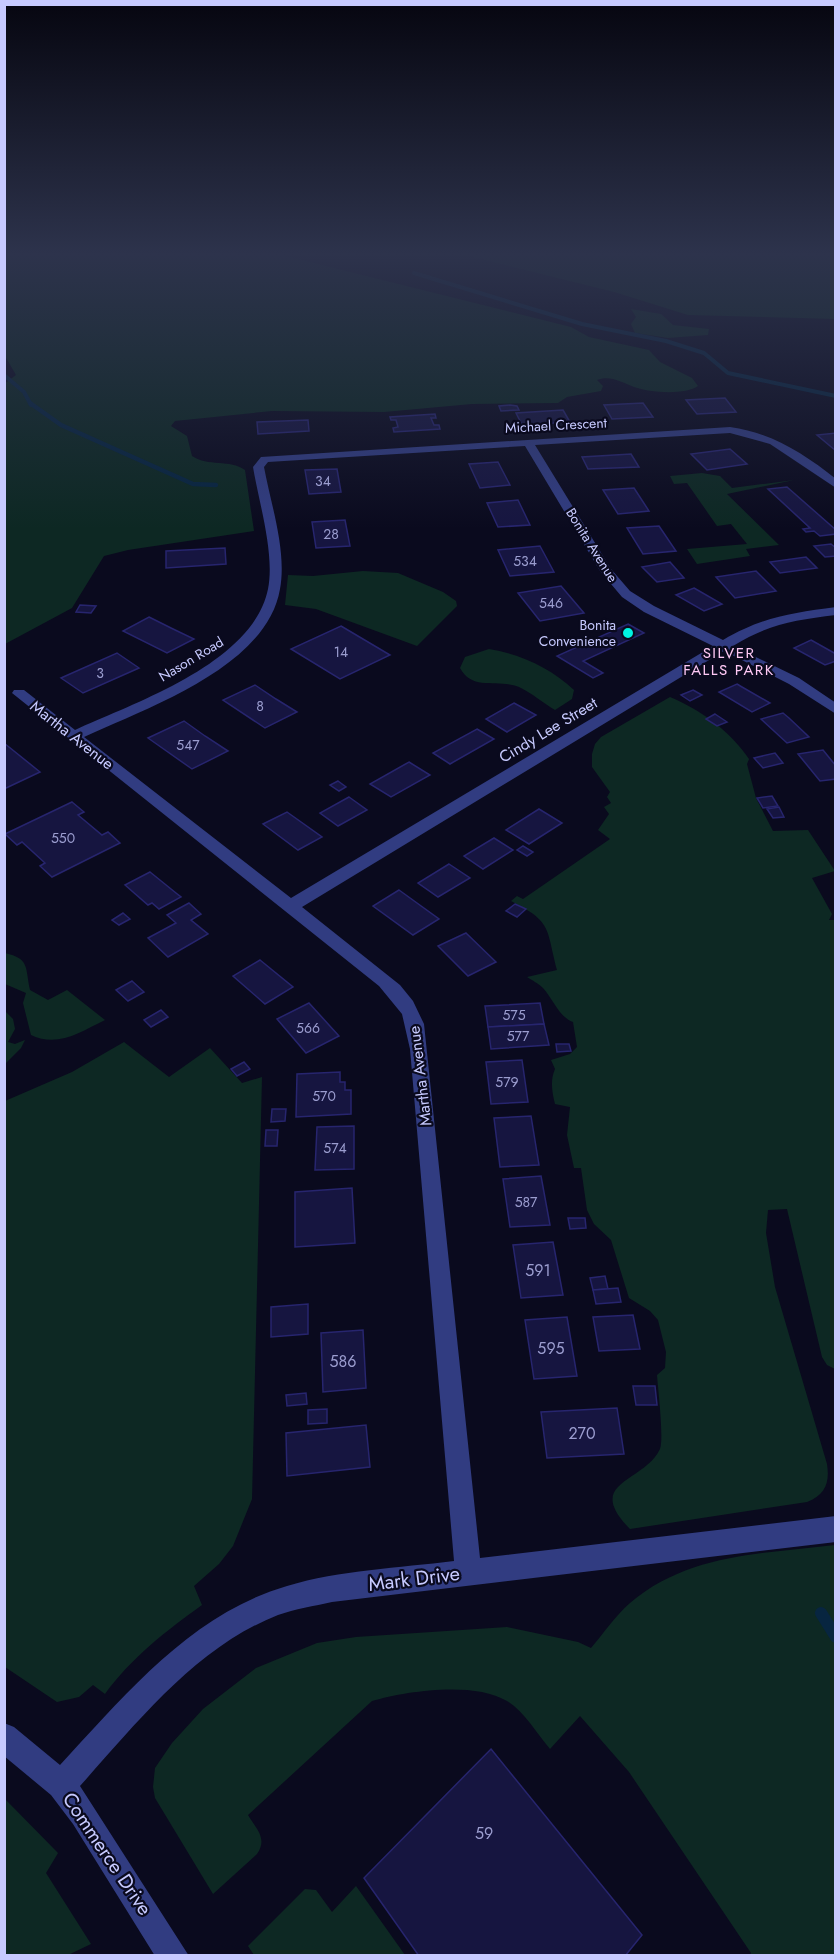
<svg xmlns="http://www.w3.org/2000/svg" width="840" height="1960" viewBox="0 0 840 1960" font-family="Jost,sans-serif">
<rect width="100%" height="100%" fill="#0a0a1e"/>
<!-- green -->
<g fill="#0d2823">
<path d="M5,255H282L571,327L589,337L649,350L660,362L692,378L698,386C686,395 650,393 634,387C621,382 610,375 597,380L603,386L601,391L567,397L558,403L472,404L384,412L272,411L175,421L171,426L187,436L192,456C208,467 230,459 245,470L254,531L128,550L104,556L72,608L5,644L4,384L16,375L5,356Z"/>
<polygon points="465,255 835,255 835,319 688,315 614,292"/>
<polygon points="631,309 661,314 673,325 709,329 708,335 668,338 635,333 631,324 636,317"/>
<polygon points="702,473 720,476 732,488 794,480 727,494 779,545 746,549 750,556 697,564 687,549 747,544 731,524 717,526 687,483 674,484 670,476"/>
<polygon points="363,571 398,573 443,592 456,601 457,606 417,646 316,609 285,605 288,575 313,576"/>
<path d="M489,649C520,654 551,668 574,690L572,699L555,710C543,703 532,693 519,687C497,678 473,692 460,668L465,657Z"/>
<path d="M670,697C701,710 730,731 749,759L747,764L756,798L773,831L808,830L835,871L812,878L832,914L829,920H836L835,1369L827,1365L822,1357L787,1209L768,1210L766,1233L775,1287L827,1464C830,1483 825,1495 807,1502L630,1529C583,1481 644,1483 660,1449C664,1439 658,1389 657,1375L665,1368L666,1352L658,1320L650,1311L629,1298L611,1240L594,1224L587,1210L581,1168H574L567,1135L570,1107L555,1104C552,1092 550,1080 555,1069L551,1060L570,1054L577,1047L573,1022C559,1017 553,999 543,988C539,984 532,980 527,977L557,970C546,927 552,922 511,901L517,896L523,899L610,839L598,830L609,814L604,807L611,803L607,797L610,792L592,767V754L595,744L601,737Z"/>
<path d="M5,953C30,959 25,967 30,990L48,1000L67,990L105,1020C80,1032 58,1048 31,1035L23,1003L26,993L5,984Z"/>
<polygon points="5,1011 13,1019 15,1029 8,1042 15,1044 25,1040 21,1048 5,1064"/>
<path d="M124,1042L169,1077L210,1048L242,1083L262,1077L252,1499L233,1546L219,1564L194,1586L202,1605C166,1631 131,1658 105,1694L93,1685L79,1697L57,1702L5,1667V1101L72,1072Z"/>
<path d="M835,1545V1955H750L751,1953L629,1772L580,1716L550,1749C537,1734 524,1711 507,1701C474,1681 406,1691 372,1701L248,1815C256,1829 268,1838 257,1854L213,1894L155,1798L153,1787L155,1768L172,1743L203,1709L256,1668L317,1643L356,1637L507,1627L578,1642L591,1648C604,1633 615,1616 630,1603C689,1553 763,1554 835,1545Z"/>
<polygon points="4,1798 58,1853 46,1873 91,1944 68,1955 5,1955"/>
<polygon points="356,1886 405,1955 254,1955 248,1946 305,1889 316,1890 332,1912"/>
</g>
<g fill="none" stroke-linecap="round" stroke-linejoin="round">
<!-- stream-far2 -->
<g stroke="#072540" stroke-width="4">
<polyline points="414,273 582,324 666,341 704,353 728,373 836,396"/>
<polyline points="4,375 24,392 31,405"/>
</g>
<!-- stream-far1 -->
<polyline stroke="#072540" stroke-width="4.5" points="30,403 61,425 193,484 216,485"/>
<!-- stream -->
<polyline stroke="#072540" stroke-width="12" points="821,1613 836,1637"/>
</g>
<!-- building -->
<g fill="#161540" stroke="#27256e" stroke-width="1.5">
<polygon points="725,398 736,412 697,414 686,400"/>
<polygon points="643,403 653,417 612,419 604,405"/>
<polygon points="510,405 517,406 519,410 501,411 499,406"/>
<polygon points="563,410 570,422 522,425 516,413"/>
<polygon points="435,414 436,418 431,418 434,425 439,425 440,429 394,432 393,428 398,427 396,420 391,420 390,417"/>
<polygon points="308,420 309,431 258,434 257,422"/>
<polygon points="836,433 836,451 817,435"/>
<polygon points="730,449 747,464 707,470 691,454"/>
<polygon points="631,454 639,467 588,469 582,457"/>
<polygon points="498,462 510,485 480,488 469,464"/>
<polygon points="337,469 341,492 309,494 305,470"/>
<polygon points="787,487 836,530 836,534 820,536 814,531 806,532 803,529 810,528 768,489"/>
<polygon points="634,488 649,511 618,514 603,490"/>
<polygon points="518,500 530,525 498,527 487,503"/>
<polygon points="345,520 350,546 316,548 312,522"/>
<polygon points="659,526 676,551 643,554 627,528"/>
<polygon points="831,544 836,548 836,556 825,557 814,546"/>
<polygon points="540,546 554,572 510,576 498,550"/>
<polygon points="225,548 226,564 166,568 166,551"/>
<polygon points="806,557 817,568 780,573 770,562"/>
<polygon points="670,562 684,578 657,582 642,567"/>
<polygon points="756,571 776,591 735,598 716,577"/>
<polygon points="561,586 584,613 540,621 518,593"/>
<polygon points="694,588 722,604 704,611 676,595"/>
<polygon points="80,605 96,606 91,613 76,612"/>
<polygon points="149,617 171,628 194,639 167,653 123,631"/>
<polygon points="628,624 644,633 583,661 603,673 593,678 557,656"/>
<polygon points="341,626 390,655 340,679 291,649"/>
<polygon points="811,640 836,654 836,661 825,665 794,648"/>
<polygon points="117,653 139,668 83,693 61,678"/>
<polygon points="737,684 742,687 770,703 752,712 719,692"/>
<polygon points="255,685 276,699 297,712 265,728 223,700"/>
<polygon points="693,690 702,695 690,701 681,695"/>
<polygon points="514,703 536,715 507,732 486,719"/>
<polygon points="783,713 789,718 809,737 787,743 761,719"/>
<polygon points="715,714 727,722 717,726 706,719"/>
<polygon points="184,721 205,736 228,751 192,769 148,738"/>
<polygon points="477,729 494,739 450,764 433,753"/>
<polygon points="4,743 40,772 4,789"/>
<polygon points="823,750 836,766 836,779 820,781 798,754"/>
<polygon points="775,753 783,763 763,768 754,758"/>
<polygon points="409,762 430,775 391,797 370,784"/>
<polygon points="338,781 346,787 339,791 330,785"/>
<polygon points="772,796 778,806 763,808 757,798"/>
<polygon points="349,797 367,810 338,826 320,813"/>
<polygon points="72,802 84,812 78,815 102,835 108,832 120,843 52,877 40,866 45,863 22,842 17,845 5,834"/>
<polygon points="779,807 784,817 773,818 767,809"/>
<polygon points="539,809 562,823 529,844 506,830"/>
<polygon points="287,812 322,837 298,850 263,824"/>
<polygon points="494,838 513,850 483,869 464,856"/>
<polygon points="523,846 533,852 527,856 517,850"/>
<polygon points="449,864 470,878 438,897 418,883"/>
<polygon points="150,872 176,893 181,897 159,909 152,903 148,905 125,885"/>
<polygon points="399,890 439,919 413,935 373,906"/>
<polygon points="189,903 201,914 191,920 208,934 168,957 148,938 176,923 167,915"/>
<polygon points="515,904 526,909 517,917 506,911"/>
<polygon points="123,913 130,919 119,925 112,920"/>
<polygon points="466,933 496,962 468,976 438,946"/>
<polygon points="260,960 293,987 265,1004 233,976"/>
<polygon points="132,981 144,992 128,1001 116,990"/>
<polygon points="309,1003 339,1036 306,1053 277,1019"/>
<polygon points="540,1003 544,1024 488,1027 485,1006"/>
<polygon points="161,1010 168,1017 151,1027 144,1020"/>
<polygon points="544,1024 549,1045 491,1049 488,1027"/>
<polygon points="556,1044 569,1044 571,1051 557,1052"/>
<polygon points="522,1060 528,1102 491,1104 486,1062"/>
<polygon points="244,1062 250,1069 237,1076 231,1069"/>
<polygon points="340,1072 340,1082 345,1082 345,1090 351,1090 351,1114 296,1117 297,1074"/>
<polygon points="272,1109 286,1109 285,1121 271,1122"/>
<polygon points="531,1116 539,1165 500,1167 494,1118"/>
<polygon points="354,1126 354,1169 315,1170 317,1127"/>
<polygon points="266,1130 278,1130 277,1146 265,1146"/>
<polygon points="541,1176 550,1225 510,1227 503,1179"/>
<polygon points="352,1188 355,1243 295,1247 295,1192"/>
<polygon points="568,1218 585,1218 586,1228 570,1229"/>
<polygon points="553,1242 563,1295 521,1298 513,1245"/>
<polygon points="605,1276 608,1289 593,1290 590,1278"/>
<polygon points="618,1288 621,1302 596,1304 593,1290"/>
<polygon points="308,1304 308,1334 271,1337 271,1307"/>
<polygon points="633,1315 640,1349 599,1351 593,1317"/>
<polygon points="567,1317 577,1376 534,1379 525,1320"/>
<polygon points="363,1330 366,1388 323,1392 321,1333"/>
<polygon points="633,1386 655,1386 657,1405 636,1405"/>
<polygon points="306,1393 307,1404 287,1406 286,1395"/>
<polygon points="617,1408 624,1454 547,1458 541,1412"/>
<polygon points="327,1409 327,1423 308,1424 308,1410"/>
<polygon points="366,1425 370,1467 287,1476 286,1433"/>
<polygon points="491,1749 642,1935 625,1956 419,1956 364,1878"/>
</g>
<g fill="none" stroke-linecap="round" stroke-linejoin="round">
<!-- minor -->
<path fill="#313c81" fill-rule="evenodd" d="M730,427C772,433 803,453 836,479V488L770,444L730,433L535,445L611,569L630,591L654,606L723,640C762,617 791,613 836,607V615C795,620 769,624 733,646L799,678L836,703V714L789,684L724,651L302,907L400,985L413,1001L424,1024L480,1558L836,1516V1542L332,1602C314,1606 295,1609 278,1615C196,1647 137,1723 80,1786L189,1956H155L73,1824L51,1795L4,1756V1723L14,1727L60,1765C125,1695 191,1614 287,1586C340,1570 399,1568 454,1561L410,1049L402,1014L379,986L12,693L14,690H24L75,730C136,702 253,663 268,589C275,554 259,503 253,467L261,457ZM525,446L600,571L622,597L644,612L713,646L291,898L84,737C147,708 267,667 280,589C287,551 271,505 264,467L268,462Z"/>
</g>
<!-- sky -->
<linearGradient id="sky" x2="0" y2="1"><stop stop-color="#060610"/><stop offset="0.48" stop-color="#2d334c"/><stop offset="1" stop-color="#2d334c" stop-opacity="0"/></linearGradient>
<rect width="840" height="529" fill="url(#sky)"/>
<!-- markers -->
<circle fill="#00f2e1" stroke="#0a0a1e" stroke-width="2" cx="628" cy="633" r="6"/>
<g text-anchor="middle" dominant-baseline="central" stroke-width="4.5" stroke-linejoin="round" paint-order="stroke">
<!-- far-street labels -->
<g font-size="14" fill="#c7caff" stroke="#0a0a1e">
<text transform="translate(556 425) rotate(-3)">Michael Crescent</text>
<text transform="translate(592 545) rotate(58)">Bonita Avenue</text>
<text transform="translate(191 659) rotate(-31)">Nason Road</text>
</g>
<!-- number labels -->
<g font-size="14" fill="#9b9dcf">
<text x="323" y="481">34</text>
<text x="331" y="534">28</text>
<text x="525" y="561">534</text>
<text x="551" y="603">546</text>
<text x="341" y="652">14</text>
<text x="100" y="673">3</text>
<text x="260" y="706">8</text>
<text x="188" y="745">547</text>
<text x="63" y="838">550</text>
<text x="514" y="1015">575</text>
<text x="308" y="1028">566</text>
<text x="518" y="1036">577</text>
<text x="507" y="1082">579</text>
<text x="324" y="1096">570</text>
<text x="335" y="1148">574</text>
<text x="526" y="1202">587</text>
</g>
<!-- far-poi labels -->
<g font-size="14" fill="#c7caff" stroke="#0a0a1e" text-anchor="end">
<text x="616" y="625">Bonita<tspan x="616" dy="16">Convenience</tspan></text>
</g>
<!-- far-neighbourhood labels -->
<g font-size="15" letter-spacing="1.5" fill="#ffc9f5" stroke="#0a0a1e">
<text x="729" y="653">SILVER<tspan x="729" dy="17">FALLS PARK</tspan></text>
</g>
<!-- street labels -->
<g font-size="16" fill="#c7caff" stroke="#0a0a1e">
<text transform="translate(548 730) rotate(-31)">Cindy Lee Street</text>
<text transform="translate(72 735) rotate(38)">Martha Avenue</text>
<text transform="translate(420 1076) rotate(-97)">Martha Avenue</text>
</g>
<!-- near-number labels -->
<g font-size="16" fill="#9b9dcf">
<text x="538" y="1270">591</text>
<text x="551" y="1348">595</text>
<text x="343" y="1361">586</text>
<text x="582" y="1433">270</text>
<text x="484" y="1833">59</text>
</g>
<!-- near-street labels -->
<g font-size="20" fill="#c7caff" stroke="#0a0a1e">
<text transform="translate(414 1579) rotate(-7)">Mark Drive</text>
<text transform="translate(107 1854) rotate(56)">Commerce Drive</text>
</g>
</g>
<!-- border -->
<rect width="840" height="1960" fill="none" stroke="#c7caff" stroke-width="12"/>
</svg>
